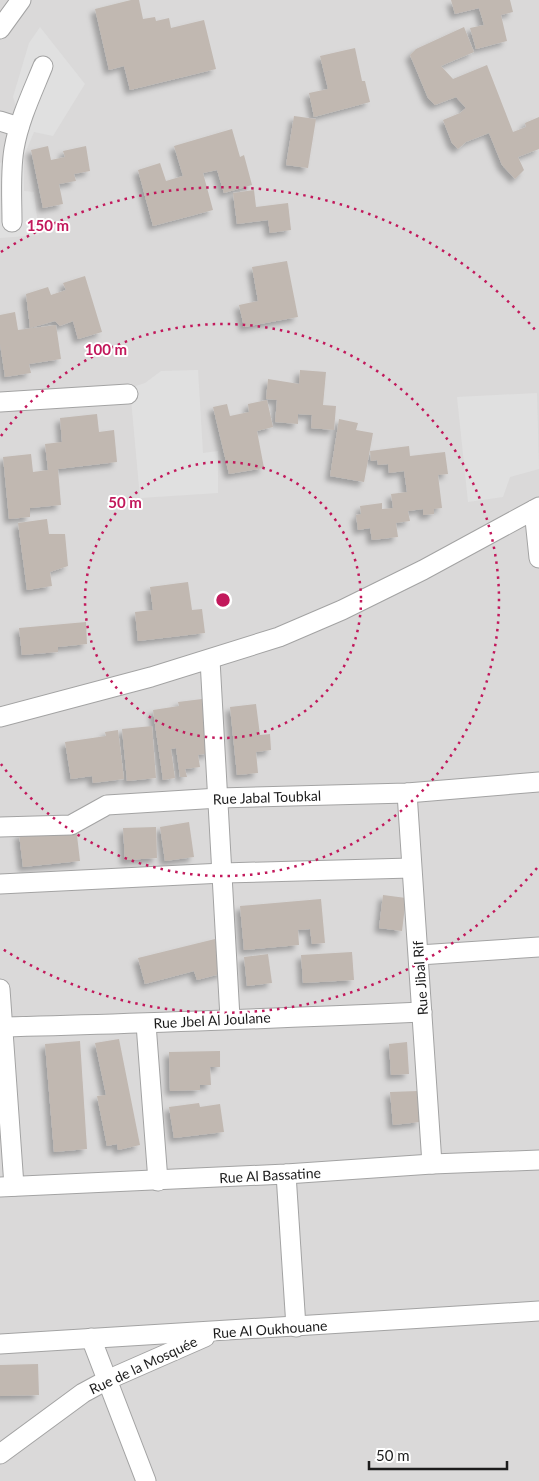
<svg xmlns="http://www.w3.org/2000/svg" width="539" height="1481" viewBox="0 0 539 1481" font-family="Lato,sans-serif">
<defs>
<filter id="shadow"><feDropShadow dx="-4.5" dy="4.5" stdDeviation="2.5" flood-color="#0004"/></filter>
</defs>
<rect width="100%" height="100%" fill="#ede9e1"/>
<!-- residential -->
<rect fill="#dad9d9" x="0" y="0" width="539" height="1481"/>
<!-- parking -->
<g fill="#e0e0e0">
<polygon points="40,27 85,84 53,136 34,132 24,156 24,191 34,192 39,235 0,238 0,163 4,161 17,109 13,97 29,43"/>
<polygon points="198,370 203,453 218,451 218,493 140,498 130,388 145,383 161,371"/>
<polygon points="537,393 539,469 510,477 503,497 468,502 457,397"/>
</g>
<!-- building -->
<g fill="#c1b8b1" filter="url(#shadow)">
<polygon points="131,0 139,0 143,19 155,17 156,21 169,18 171,28 204,20 216,69 130,90 124,66 109,70 95,9"/>
<polygon points="451,0 510,0 513,12 501,15 507,41 476,49 470,28 484,25 479,8 455,14"/>
<polygon points="464,27 474,52 441,66 453,79 487,65 513,132 526,127 525,123 539,117 539,149 518,157 524,170 515,179 502,165 489,133 466,142 458,149 452,143 443,120 460,113 466,108 456,97 435,105 428,98 410,55 416,49"/>
<polygon points="355,48 362,81 365,81 370,102 314,117 309,93 328,89 320,56"/>
<polygon points="294,116 316,119 308,168 286,165"/>
<polygon points="232,129 240,157 244,155 252,185 224,193 217,170 203,173 213,210 153,226 138,170 160,163 166,181 183,176 174,146"/>
<polygon points="48,146 51,160 65,157 63,151 86,146 90,171 74,174 76,181 59,184 63,204 43,208 31,150"/>
<polygon points="254,190 256,207 288,203 291,230 270,233 268,220 237,224 233,193"/>
<polygon points="287,261 298,317 244,327 239,305 258,301 252,267"/>
<polygon points="85,276 102,332 78,339 73,321 60,326 55,321 30,328 26,294 48,287 51,295 66,290 63,283"/>
<polygon points="15,312 18,330 56,325 61,359 29,364 31,373 5,377 0,344 0,315"/>
<polygon points="300,370 326,372 323,405 336,406 334,430 311,428 312,415 298,414 298,424 275,422 277,400 266,399 268,379 299,384"/>
<polygon points="267,400 273,427 257,431 264,468 229,474 213,407 227,404 230,416 249,412 248,404"/>
<polygon points="97,414 99,432 114,430 117,462 58,469 61,505 30,508 30,517 9,519 3,457 31,454 33,472 48,470 45,444 62,442 60,418"/>
<polygon points="339,419 358,423 356,430 373,433 364,482 330,476"/>
<polygon points="409,446 410,456 445,452 448,474 438,475 442,508 434,509 434,514 423,515 423,509 408,511 410,521 396,523 398,537 372,540 370,528 358,530 356,515 361,514 360,506 382,503 382,509 393,508 391,494 407,492 404,471 389,473 388,464 378,465 377,460 371,461 370,451"/>
<polygon points="47,519 49,534 65,534 68,566 50,572 52,586 27,590 18,523"/>
<polygon points="188,582 192,610 202,609 205,633 138,641 135,612 153,610 150,587"/>
<polygon points="86,622 87,644 58,647 58,652 22,655 19,628"/>
<polygon points="202,699 210,753 198,755 200,767 185,769 187,777 180,777 176,748 171,749 175,778 163,780 153,710 179,706 178,702"/>
<polygon points="256,704 260,735 270,734 271,750 256,752 258,773 237,775 230,707"/>
<polygon points="152,726 156,778 127,781 122,729"/>
<polygon points="118,730 124,779 93,783 92,776 71,779 65,742 106,736 105,732"/>
<polygon points="189,822 194,857 165,861 160,827"/>
<polygon points="76,827 80,861 23,867 19,834"/>
<polygon points="156,827 157,858 125,860 123,828"/>
<polygon points="383,895 406,898 402,931 379,928"/>
<polygon points="321,899 325,943 312,944 310,929 298,930 299,945 244,950 240,906"/>
<polygon points="215,939 224,973 197,980 194,971 145,984 138,958"/>
<polygon points="352,952 354,980 303,983 301,955"/>
<polygon points="268,954 272,983 247,986 244,957"/>
<polygon points="119,1039 140,1145 118,1150 117,1144 107,1146 97,1096 106,1095 95,1043"/>
<polygon points="80,1041 87,1149 54,1152 45,1044"/>
<polygon points="407,1042 409,1074 391,1075 389,1044"/>
<polygon points="220,1051 220,1067 210,1067 211,1085 200,1085 200,1090 170,1091 169,1052"/>
<polygon points="418,1091 420,1122 393,1125 390,1092"/>
<polygon points="199,1103 200,1107 220,1104 224,1132 174,1138 169,1107"/>
<polygon points="38,1364 39,1395 0,1396 0,1365"/>
</g>
<g fill="none" stroke-linecap="round" stroke-linejoin="round">
<defs>
<g id="minor">
<polyline points="0,29 21,0"/>
<polyline points="0,121 19,127"/>
<path d="M12,222C12,198 10,173 14,149C19,120 32,93 43,66"/>
<polyline points="0,402 128,394"/>
<polyline points="534,510 539,558"/>
<polyline points="210,660 230,1018"/>
<polyline points="0,717 151,677 279,637 342,610 423,570 539,507"/>
<polyline points="407,793 432,1164"/>
<polyline points="0,827 71,825 107,805 219,798 407,793 539,782"/>
<polyline points="0,884 223,873 411,868"/>
<polyline points="419,955 539,947"/>
<polyline points="0,989 14,1186"/>
<polyline points="146,1024 158,1181"/>
<path d="M2,1027C142,1024 282,1018 422,1012"/>
<polyline points="286,1174 296,1327"/>
<polyline points="0,1187 286,1174 432,1164 539,1160"/>
<polyline points="91,1338 146,1481"/>
<polyline points="0,1344 539,1311"/>
<polyline points="0,1454 83,1393 107,1380 205,1337"/>
</g>
</defs>
<!-- minor casing -->
<use href="#minor" stroke="#a3a3a3" stroke-width="21"/>
<!-- minor -->
<use href="#minor" stroke="#fff" stroke-width="19"/>
</g>
<!-- distance rings -->
<g fill="none" stroke="#c2185b" stroke-width="2.5" stroke-dasharray="2.5 5">
<circle cx="223" cy="600" r="138"/>
<path d="M1 436A276 276 0 1 1 1 764"/>
<path d="M537 868A413 413 0 0 1 1 948M1 252A413 413 0 0 1 537 332"/>
</g>
<g text-anchor="middle" dominant-baseline="central" stroke-width="4" stroke-linejoin="round" paint-order="stroke">
<!-- street labels -->
<g font-size="14" fill="#1c1c1c" stroke="#fff">
<text transform="translate(267 797) rotate(-2)">Rue Jabal Toubkal</text>
<text transform="translate(420 978) rotate(-94)">Rue Jibal Rif</text>
<text transform="translate(212 1020) rotate(-3)">Rue Jbel Al Joulane</text>
<text transform="translate(270 1175) rotate(-3)">Rue Al Bassatine</text>
<text transform="translate(270 1329) rotate(-4)">Rue Al Oukhouane</text>
<text transform="translate(143 1365) rotate(-25)">Rue de la Mosquée</text>
</g>
</g>
<circle cx="223" cy="600" r="8" fill="#c2185b" stroke="#fff" stroke-width="2.5"/>
<g font-size="15" text-anchor="middle" font-weight="bold" fill="#c2185b" stroke="#fff" stroke-width="4" stroke-linejoin="round" paint-order="stroke">
<text x="48" y="231">150 m</text>
<text x="106" y="355">100 m</text>
<text x="125" y="508">50 m</text>
</g>
<!-- scale -->
<path d="M369 1461v8h138v-8" fill="none" stroke="#1c1c1c" stroke-width="2.5"/>
<text x="376" y="1461" font-size="15" fill="#1c1c1c" stroke="#ffffff" stroke-width="4" paint-order="stroke">50 m</text>
</svg>
